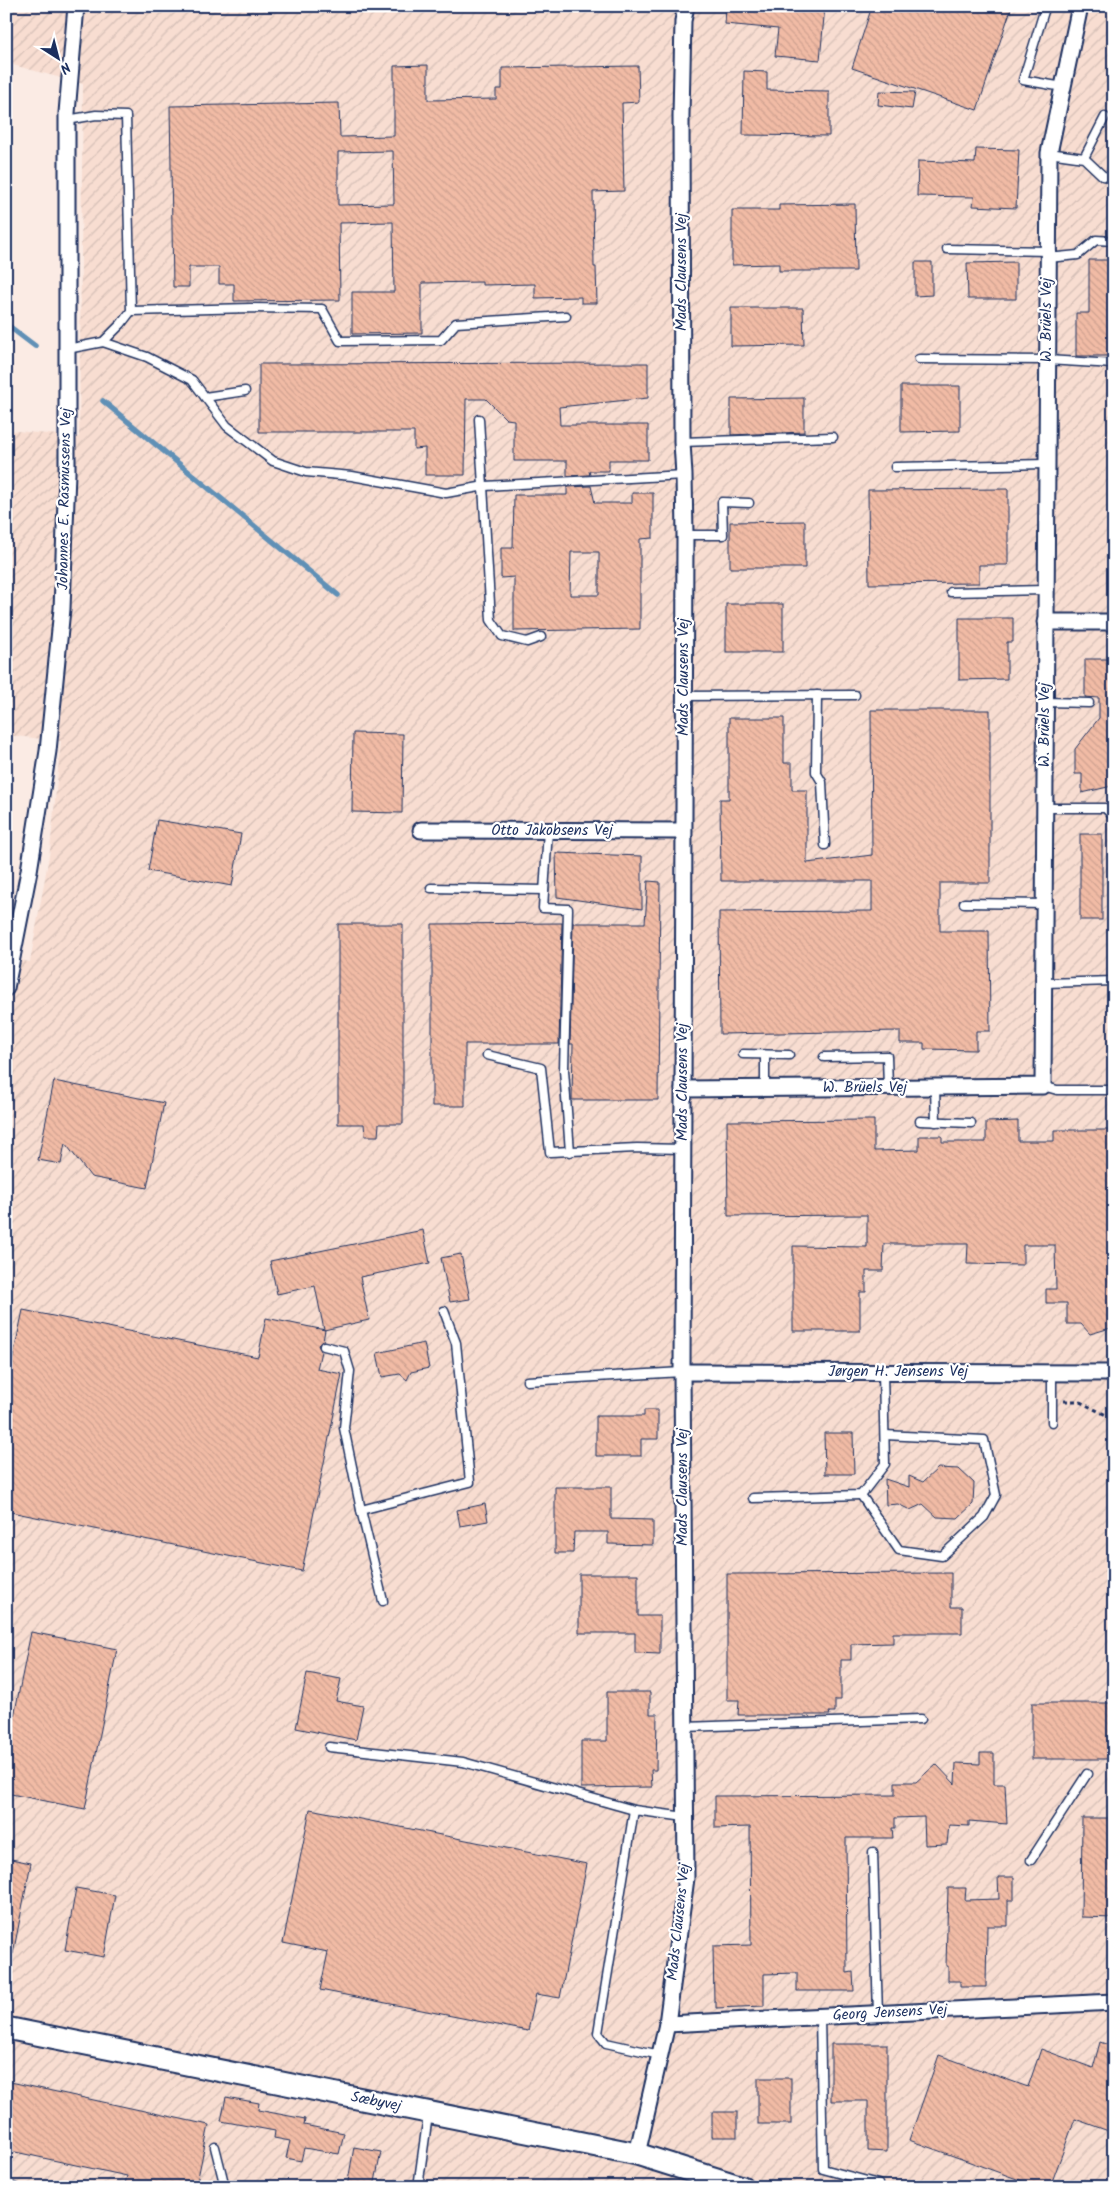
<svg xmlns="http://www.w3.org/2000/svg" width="1120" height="2193" viewBox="0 0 1120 2193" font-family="Kalam,sans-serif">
<defs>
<pattern id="industrial-furrows" width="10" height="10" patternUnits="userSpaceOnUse" patternTransform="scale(1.25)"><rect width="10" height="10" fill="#f8ddd1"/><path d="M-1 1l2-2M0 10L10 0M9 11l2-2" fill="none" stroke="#d4beb6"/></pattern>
<pattern id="building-back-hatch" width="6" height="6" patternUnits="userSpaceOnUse" patternTransform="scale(1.25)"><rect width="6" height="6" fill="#f1bba5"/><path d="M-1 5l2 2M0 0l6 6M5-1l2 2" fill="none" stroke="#cea190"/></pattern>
</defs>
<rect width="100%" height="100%" fill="#fbebe4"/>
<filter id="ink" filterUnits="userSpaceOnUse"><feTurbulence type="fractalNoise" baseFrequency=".02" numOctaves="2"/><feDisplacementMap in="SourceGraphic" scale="10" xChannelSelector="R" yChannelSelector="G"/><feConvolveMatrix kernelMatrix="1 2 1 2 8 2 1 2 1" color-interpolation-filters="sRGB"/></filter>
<g filter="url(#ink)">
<!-- industrial -->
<polygon fill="url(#industrial-furrows)" points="6,6 1114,6 1114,2187 6,2187 6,958 30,962 50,850 61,741 6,735 6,430 79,437 83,84 6,63"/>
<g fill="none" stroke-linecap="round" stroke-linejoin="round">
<!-- stream -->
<g stroke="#6090b6" stroke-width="5.5">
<polyline points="6,324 35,346"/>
<polyline points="103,401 338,595"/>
</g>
</g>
<!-- building -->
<g fill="url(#building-back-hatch)" stroke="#1b2f5e" fill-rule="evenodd">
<polygon points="726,6 825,6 820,60 775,56 778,29 725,24"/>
<polygon points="872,6 1003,6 1011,9 977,110 852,68"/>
<path d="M428,65V100L496,99V89H502V68L638,66L639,102L622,103L624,191L593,192L594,267H596L597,303H581V297L535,298V284L482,285V282L422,283V333L352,334V292H394L393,222L339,223L340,300L234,301V284H219V267H189V287H173L170,106L339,103L340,137L394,136V66ZM393,151L394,204L338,205V152Z"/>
<polygon points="744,71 767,72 767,90 829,91 829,136 743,135"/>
<polygon points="879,91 915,92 912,109 878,105"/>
<polygon points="976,149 1019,150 1016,208 973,206 974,197 917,196 918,161 975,163"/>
<polygon points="855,204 856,271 779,271 779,264 732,265 732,210 779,210 779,205"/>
<polygon points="1089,260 1114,260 1114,356 1076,356 1076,313 1089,313"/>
<polygon points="915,262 932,262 932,295 915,296"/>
<polygon points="1016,262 1016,299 968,299 967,263"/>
<polygon points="731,308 803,308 804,345 731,346"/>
<polygon points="648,363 648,398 559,407 560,425 648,425 648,460 609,460 609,471 589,471 590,475 567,476 567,461 514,461 514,420 506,419 486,399 466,399 465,475 425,475 425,448 414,449 414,432 259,432 259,364"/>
<polygon points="901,386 960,386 960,431 901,432"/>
<polygon points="804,398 804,432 731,435 731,399"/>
<path d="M591,486L595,503H632V493H653V538L640,539V629L514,631V577L501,578V548H513L514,495H567V487ZM571,552H599V595H570Z"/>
<polygon points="1008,489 1008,565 979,565 979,583 869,584 868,490"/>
<polygon points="805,521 805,568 730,568 730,522"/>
<rect x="726" y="604" width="57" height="48"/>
<polygon points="959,618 1013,618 1013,642 1007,642 1007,679 959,680"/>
<polygon points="1085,659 1114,659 1114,781 1112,786 1082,793 1082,774 1075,774 1075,749 1099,718 1099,698 1085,697"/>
<polygon points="871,710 990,710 990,883 940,883 940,931 989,931 990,1031 976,1031 976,1050 924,1049 924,1043 900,1043 900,1031 720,1034 719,912 872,911 872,881 721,881 720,799 729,799 729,718 784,718 784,763 792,763 792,790 807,790 807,863 872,855"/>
<polygon points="353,733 403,734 402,813 352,812"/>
<polygon points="157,820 241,834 232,886 148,871"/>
<rect x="1080" y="834" width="22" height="86"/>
<polygon points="556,853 642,856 642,909 557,897"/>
<polygon points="648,881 660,882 658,1100 572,1100 573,1044 570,1044 573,923 645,923"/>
<polygon points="562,923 559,1044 465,1044 465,1106 432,1106 432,924"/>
<polygon points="338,924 403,924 403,1124 379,1124 378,1136 365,1136 364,1124 338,1124"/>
<polygon points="54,1081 164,1103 147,1188 91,1177 65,1143 61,1164 38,1160"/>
<polygon points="874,1120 874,1151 919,1150 919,1136 942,1136 942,1142 986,1142 986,1122 1018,1121 1018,1141 1054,1141 1054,1130 1114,1130 1114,1327 1090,1334 1081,1324 1067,1324 1067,1303 1046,1303 1046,1289 1056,1289 1055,1245 1023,1245 1023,1265 967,1264 968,1244 884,1244 883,1271 866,1271 866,1292 860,1292 860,1331 793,1331 793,1246 867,1247 867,1215 728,1216 727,1121"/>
<polygon points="423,1230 430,1263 360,1277 369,1320 324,1330 315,1286 277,1294 270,1261"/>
<polygon points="461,1254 470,1299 450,1302 441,1258"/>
<polygon points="23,1310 258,1357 266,1318 325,1330 323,1341 318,1345 321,1351 317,1369 342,1374 302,1571 6,1511 6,1390"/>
<polygon points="424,1343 429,1368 411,1372 407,1380 400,1374 382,1377 377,1353"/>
<polygon points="644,1410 658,1410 658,1439 641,1439 641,1456 596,1456 596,1416 644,1416"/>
<polygon points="824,1433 853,1433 854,1474 825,1474"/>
<polygon points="938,1468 959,1469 974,1483 973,1504 958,1518 937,1517 923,1504 910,1510 898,1504 886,1505 885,1479 909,1487 909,1476 923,1482"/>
<polygon points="555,1487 611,1487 611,1519 653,1520 653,1545 608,1544 608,1532 574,1532 573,1553 555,1553"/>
<polygon points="485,1504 488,1521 460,1526 457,1510"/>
<polygon points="951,1573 951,1607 962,1607 962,1633 893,1633 893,1643 851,1644 851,1660 841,1660 841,1700 835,1700 835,1712 829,1712 830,1715 738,1715 739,1700 727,1700 727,1574"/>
<polygon points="579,1574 638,1574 638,1616 660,1616 660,1654 635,1653 635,1633 579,1633"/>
<polygon points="31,1632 117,1649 85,1809 6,1793 6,1756"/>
<polygon points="307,1673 341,1679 336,1701 363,1706 356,1740 296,1728"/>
<polygon points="607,1692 650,1692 650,1714 657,1714 656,1770 651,1770 652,1787 581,1788 581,1741 607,1741"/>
<rect x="1032" y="1703" width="82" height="56"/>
<polygon points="980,1753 994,1753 994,1784 1005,1784 1007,1824 969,1821 969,1826 949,1825 947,1844 925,1845 924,1817 895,1818 895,1828 892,1828 893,1838 846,1838 847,1973 853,1972 854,1991 797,1991 797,1973 764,1974 764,2006 716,2008 716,2002 714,2002 713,1946 751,1945 750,1827 715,1828 715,1796 895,1795 895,1782 916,1782 936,1764 955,1784 956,1763 980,1764"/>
<polygon points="310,1809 587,1864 560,1998 536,1994 528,2031 320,1990 328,1952 283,1943"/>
<polygon points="1082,1818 1114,1818 1114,1918 1081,1917"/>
<polygon points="6,1858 31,1863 13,1954 6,1953"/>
<polygon points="998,1877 1014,1877 1014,1900 1008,1900 1008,1926 987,1926 986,1987 960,1987 960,1981 948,1981 948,1966 946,1966 948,1888 966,1888 965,1900 999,1899"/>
<polygon points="76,1888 115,1895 104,1957 65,1950"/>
<polygon points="1100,2042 1114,2047 1114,2133 1075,2119 1050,2187 1039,2187 909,2140 939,2055 1028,2087 1041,2049 1093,2068"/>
<polygon points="831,2044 887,2044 887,2152 868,2151 868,2101 831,2101"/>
<rect x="758" y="2078" width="33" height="46"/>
<polygon points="6,2081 209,2125 196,2187 124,2187 127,2176 6,2150"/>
<polygon points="226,2097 259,2103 258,2110 305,2119 304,2125 344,2133 339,2154 304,2148 301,2161 286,2158 290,2141 274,2138 275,2131 221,2121"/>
<rect x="712" y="2112" width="25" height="25"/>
<polygon points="354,2147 381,2152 374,2187 347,2187"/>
</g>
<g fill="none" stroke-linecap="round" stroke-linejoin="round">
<defs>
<g id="lane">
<polyline points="1039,6 1045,8 1023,80 1063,87"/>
<polyline points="1049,153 1084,158 1103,176 1114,178"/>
<polyline points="1084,158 1105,117"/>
<polyline points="947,249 1048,251"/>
<polyline points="1048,258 1078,255 1096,240 1114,241"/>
<polyline points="131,311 251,308 322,309 340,341 441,340 456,323 566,316"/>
<polyline points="103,342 147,357 192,380 227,426 273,461 306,472 352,476 446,493 485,486 684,475"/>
<polyline points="67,349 103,342 121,324 131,311 126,116 96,115 67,120"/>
<polyline points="919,359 1047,360 1114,364"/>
<polyline points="205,397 245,391"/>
<polyline points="479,419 491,620 502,636 527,642 541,637"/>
<polyline points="682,442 833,437"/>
<polyline points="895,467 1046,464"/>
<polyline points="685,535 723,535 722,502 749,503"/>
<polyline points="951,592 1045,590"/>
<polyline points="817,695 816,772 822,782 825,845"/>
<polyline points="683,696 855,695"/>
<polyline points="1045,702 1089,703"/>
<polyline points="1044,808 1105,808 1114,817"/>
<polyline points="548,830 543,908 568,909 564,1070 570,1152"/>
<polyline points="431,888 544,890"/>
<polyline points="964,903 1044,904"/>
<polyline points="1045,983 1114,981"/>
<polyline points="743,1054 789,1055"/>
<polyline points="487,1055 541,1068 550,1152 637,1148 683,1149"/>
<polyline points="765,1055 765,1089"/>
<polyline points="824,1057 887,1056 888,1088"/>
<polyline points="1043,1086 1057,1090 1114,1090"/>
<polyline points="935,1087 936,1122"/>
<polyline points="920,1121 971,1123"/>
<polyline points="324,1346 344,1351 350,1371 344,1428 361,1510 383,1601"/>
<polyline points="1052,1373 1052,1422"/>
<polyline points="527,1381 682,1372"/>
<polyline points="861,1495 899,1550 942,1556 984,1517 996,1495 984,1440 885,1435"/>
<polyline points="753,1498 861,1495 885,1464 883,1372"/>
<polyline points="361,1510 470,1482 456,1343 444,1311"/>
<polyline points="685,1727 921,1719"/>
<polyline points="329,1747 463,1762 634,1810"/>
<polyline points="873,1852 878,2014"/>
<polyline points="1031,1860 1087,1774"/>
<polyline points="820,2016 823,2169 878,2184"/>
<polyline points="660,2055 606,2043 598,2033 634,1810 685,1817"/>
<polyline points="215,2147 225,2187"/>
<polyline points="6,2185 14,2187"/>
<polyline points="418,2187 428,2115"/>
</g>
<g id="street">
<polyline points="1045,622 1114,622"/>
<polyline points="421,830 682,831"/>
<polyline points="6,988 29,871 48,751 62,609 67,473 67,113 76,6"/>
<polyline points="683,1089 1043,1086 1049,153 1080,6"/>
<polyline points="682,1372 1114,1373"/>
<polyline points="667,2024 1114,2002"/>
<polyline points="637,2154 667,2024 686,1878 682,1372 685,535 684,475 682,442 681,115 683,21 686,6"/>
</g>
<polyline id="secondary" points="6,2028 637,2154 742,2187"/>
</defs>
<!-- lane casing -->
<use href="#lane" stroke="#1b2f5e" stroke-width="11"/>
<!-- street casing -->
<use href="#street" stroke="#1b2f5e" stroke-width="19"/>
<!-- secondary casing -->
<use href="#secondary" stroke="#1b2f5e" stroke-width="25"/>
<!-- path -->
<polyline stroke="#1b2f5e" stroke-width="3" stroke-dasharray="4 4" stroke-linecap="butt" points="1064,1401 1078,1401 1114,1419"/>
<!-- lane -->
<use href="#lane" stroke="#fff" stroke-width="8"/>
<!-- street -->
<use href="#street" stroke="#fff" stroke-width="15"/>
<!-- secondary -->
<use href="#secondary" stroke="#fff" stroke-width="21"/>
</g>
</g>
<g text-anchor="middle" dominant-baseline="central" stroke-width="4.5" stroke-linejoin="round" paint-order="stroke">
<!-- street labels -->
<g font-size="15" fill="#1b2f5e" stroke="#fff">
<text transform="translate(682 272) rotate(-90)">Mads Clausens Vej</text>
<text transform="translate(1047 320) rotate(-90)">W. Brüels Vej</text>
<text transform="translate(65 499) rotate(-89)">Johannes E. Rasmussens Vej</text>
<text transform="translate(684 677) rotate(-90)">Mads Clausens Vej</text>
<text transform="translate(1045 725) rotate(-90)">W. Brüels Vej</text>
<text x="552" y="831">Otto Jakobsens Vej</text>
<text transform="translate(683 1082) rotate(-90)">Mads Clausens Vej</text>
<text x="865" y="1088">W. Brüels Vej</text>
<text x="898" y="1372">Jørgen H. Jensens Vej</text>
<text transform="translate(683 1487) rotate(-90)">Mads Clausens Vej</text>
<text transform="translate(679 1922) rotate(-84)">Mads Clausens Vej</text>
<text transform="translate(890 2013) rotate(-3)">Georg Jensens Vej</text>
<text transform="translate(376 2102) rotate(11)">Sæbyvej</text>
</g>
</g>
<!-- margin -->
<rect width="1120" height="2193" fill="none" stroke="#fff" stroke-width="25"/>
<rect x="12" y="12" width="1095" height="2168" fill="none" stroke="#1b2f5e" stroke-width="2" filter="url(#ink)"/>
<!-- north arrow -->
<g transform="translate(58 58) rotate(144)" stroke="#ffffff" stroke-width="4" paint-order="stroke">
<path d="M0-4L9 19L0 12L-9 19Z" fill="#1b2f5e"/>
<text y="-8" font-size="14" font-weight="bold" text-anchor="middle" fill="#1b2f5e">N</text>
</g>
</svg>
